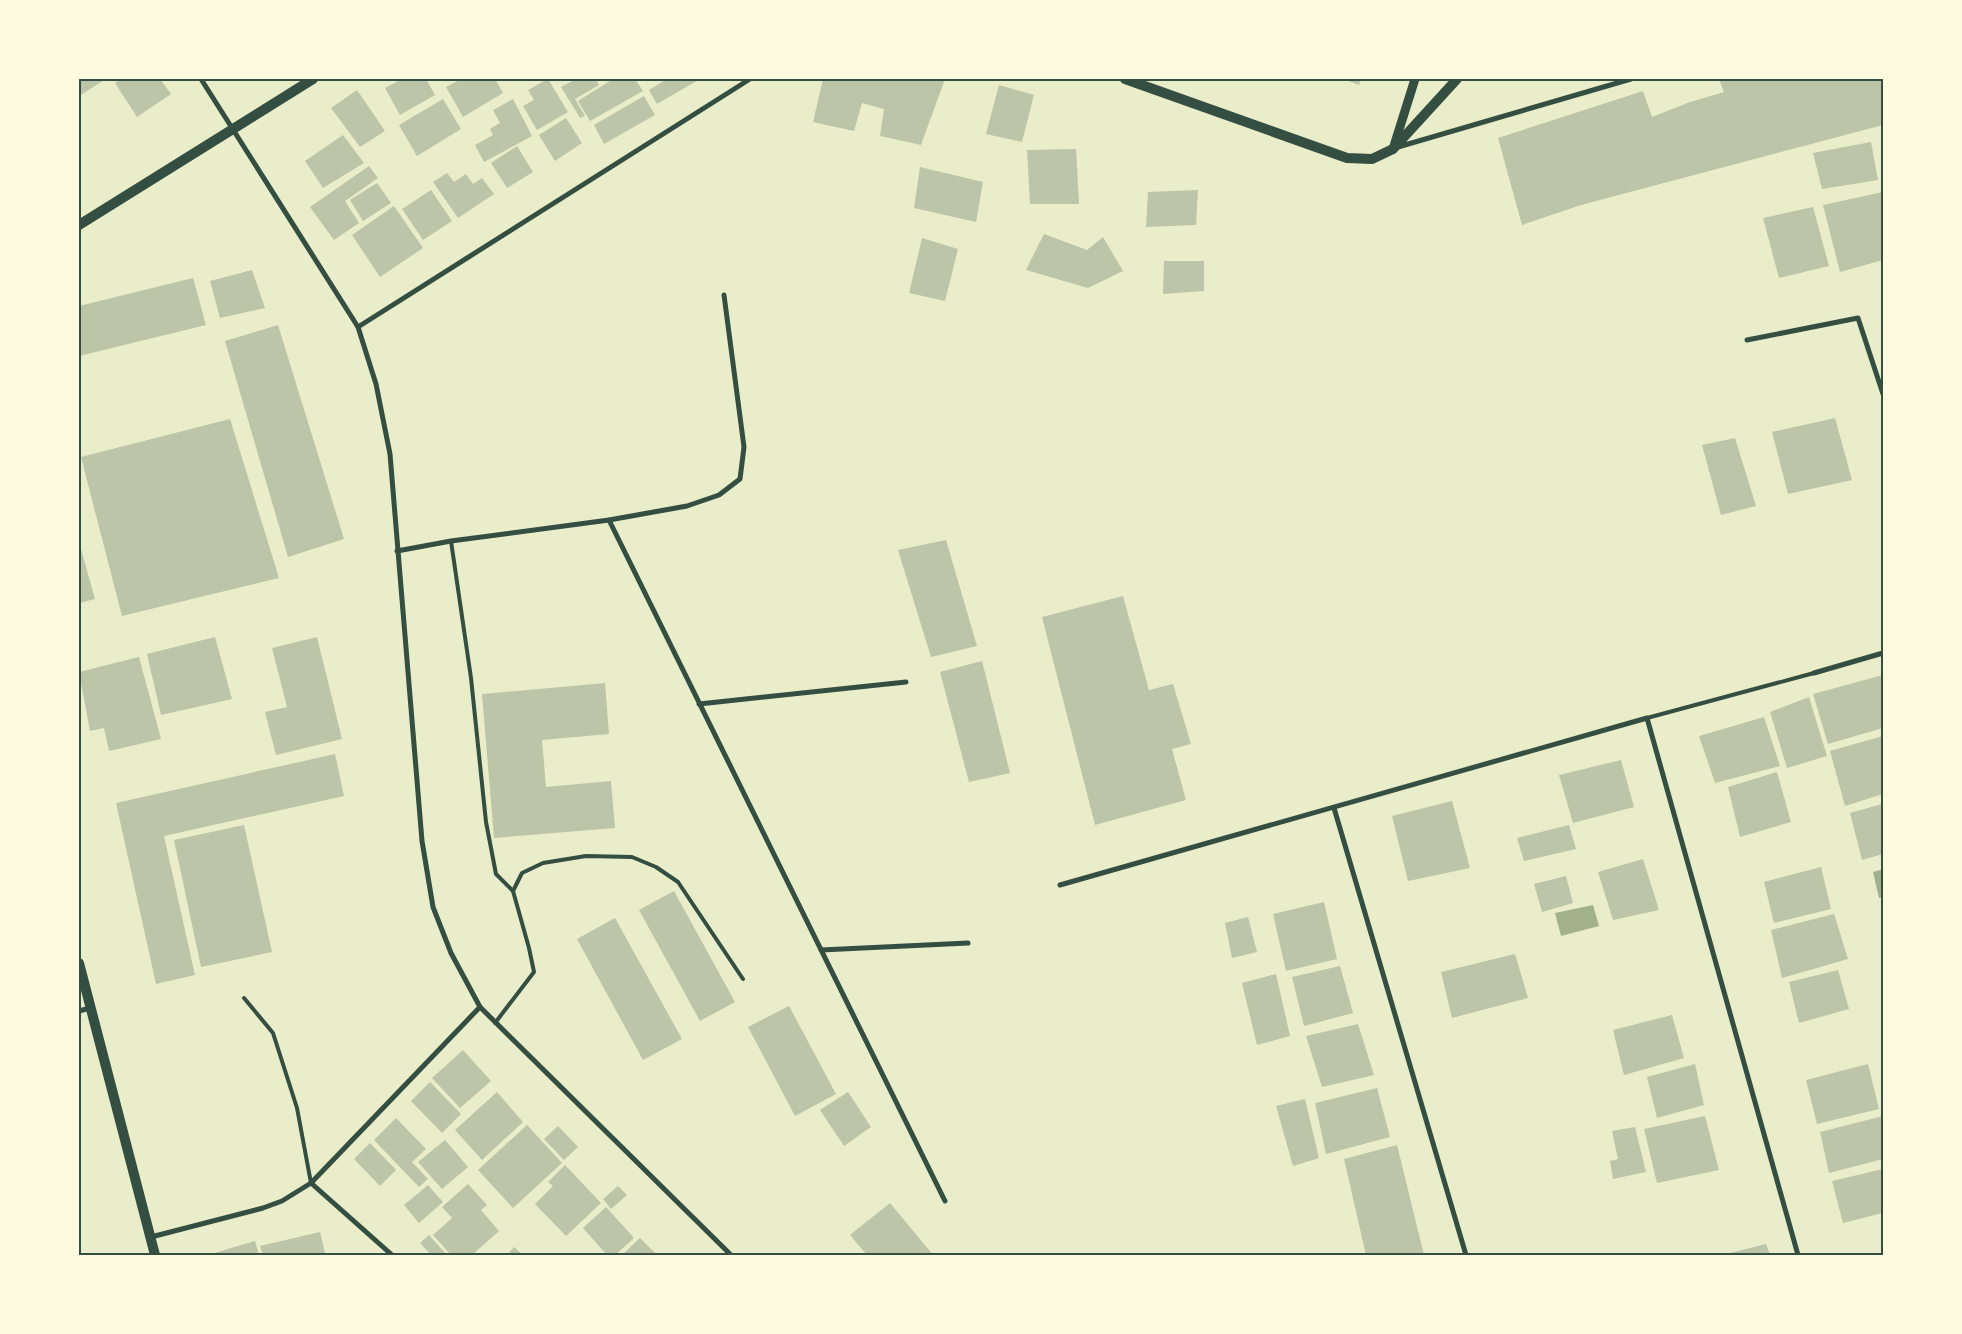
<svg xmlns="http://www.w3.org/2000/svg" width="1962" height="1334" viewBox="0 0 1962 1334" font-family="'Roboto Condensed',sans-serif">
<rect width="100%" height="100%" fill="#e9edc9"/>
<!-- water -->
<g fill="#a3b18a">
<polygon points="1883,869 1883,897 1879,898 1873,872"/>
<polygon points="1593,905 1599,926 1561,936 1555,913"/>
</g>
<!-- building -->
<g fill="#bcc5a7">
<polygon points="79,79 106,79 79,96"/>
<polygon points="121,79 160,79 171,94 137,117 115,83"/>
<polygon points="402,79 426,79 435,95 400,115 385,88"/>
<polygon points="461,79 495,79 503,93 463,117 446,87"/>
<polygon points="548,79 568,112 537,130 523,106 534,100 528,90"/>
<polygon points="576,79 596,79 599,85 575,99 585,116 580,118 561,87"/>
<polygon points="613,79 635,79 643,91 590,121 578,101"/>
<polygon points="667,79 700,79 657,104 649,90"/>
<polygon points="823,79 945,79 921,145 880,136 884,109 862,103 854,131 813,122"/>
<polygon points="1343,79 1361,79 1359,85"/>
<polygon points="1719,79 1883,79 1883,125 1581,205 1522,225 1498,138 1643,91 1652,117 1690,102 1724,92"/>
<polygon points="999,85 1034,95 1022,142 986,134"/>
<polygon points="357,90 385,131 360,147 331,108"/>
<polygon points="644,96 655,115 604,144 594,125"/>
<polygon points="443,99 461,129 417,156 399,125"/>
<polygon points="513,99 532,136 484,162 475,145 493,135 490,129 500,123 493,110"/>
<polygon points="566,118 582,143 555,161 539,135"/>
<polygon points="343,135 364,163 323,188 305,161"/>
<polygon points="1871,142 1878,180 1822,189 1813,153"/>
<polygon points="517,146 533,172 507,188 491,163"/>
<polygon points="1076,149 1079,204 1030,204 1027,150"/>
<polygon points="369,166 378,178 345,201 359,223 334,240 310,207"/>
<polygon points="920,167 983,182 976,222 914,208"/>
<polygon points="447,173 454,182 466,174 473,184 482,178 494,194 458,218 433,182"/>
<polygon points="377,183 391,203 363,221 350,200"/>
<polygon points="431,190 452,221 423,240 402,209"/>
<polygon points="1198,190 1196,225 1146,227 1148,192"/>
<polygon points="1883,192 1883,260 1840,272 1823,205"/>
<polygon points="394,206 423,248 380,277 352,235"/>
<polygon points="1813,207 1829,266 1779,278 1763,218"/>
<polygon points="1044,234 1087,250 1103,237 1123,271 1088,288 1026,270"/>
<polygon points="922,238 958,249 945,301 909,293"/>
<polygon points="1164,261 1204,261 1204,291 1163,294"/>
<polygon points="252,270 265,308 220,318 210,281"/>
<polygon points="193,278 206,325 79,356 79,306"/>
<polygon points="278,325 344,539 288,557 225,341"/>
<polygon points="1835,418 1852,480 1788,494 1772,432"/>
<polygon points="230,419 279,578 122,616 81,457"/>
<polygon points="1735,438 1756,506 1721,515 1702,445"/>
<polygon points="946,540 977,646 931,657 898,550"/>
<polygon points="79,542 95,599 79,603"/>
<polygon points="1123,596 1149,690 1173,684 1191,744 1172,749 1186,800 1095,825 1042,617"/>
<polygon points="215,637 232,699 161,715 147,654"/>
<polygon points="317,637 342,739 276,755 265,712 287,707 272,648"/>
<polygon points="139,657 161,739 109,751 104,728 90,731 79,672"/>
<polygon points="982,661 1010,773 969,782 940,672"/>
<polygon points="1883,675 1883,728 1828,744 1813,694"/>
<polygon points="605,683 609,734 542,740 546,787 611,781 615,828 494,838 482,694"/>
<polygon points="1809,697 1827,756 1787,768 1770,712"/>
<polygon points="1764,717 1780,766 1715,783 1699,736"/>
<polygon points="1883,736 1883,794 1845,806 1830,751"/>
<polygon points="335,754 344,796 164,836 195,975 156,984 116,803"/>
<polygon points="1621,760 1634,807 1573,823 1559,775"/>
<polygon points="1777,772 1791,822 1740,837 1728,787"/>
<polygon points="1452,801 1470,868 1408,881 1392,816"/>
<polygon points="1882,804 1883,854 1862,860 1850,813"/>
<polygon points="244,825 272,952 201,967 174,840"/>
<polygon points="1569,825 1576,849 1524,861 1517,838"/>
<polygon points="1643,859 1659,910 1613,920 1598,872"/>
<polygon points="1821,867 1831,909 1774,923 1764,882"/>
<polygon points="1566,876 1573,903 1542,912 1534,884"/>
<polygon points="674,891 735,1002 700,1021 639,910"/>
<polygon points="1324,902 1337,959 1286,971 1273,914"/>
<polygon points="1834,914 1848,959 1782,978 1771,930"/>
<polygon points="1248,917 1257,952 1232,958 1225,923"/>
<polygon points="615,918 682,1039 643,1060 577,939"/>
<polygon points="1515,954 1528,998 1452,1018 1441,972"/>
<polygon points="1340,966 1353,1013 1304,1026 1292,977"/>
<polygon points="1838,970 1849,1009 1799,1023 1789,982"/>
<polygon points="1276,974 1290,1036 1257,1045 1242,983"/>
<polygon points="789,1006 836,1094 795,1116 748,1027"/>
<polygon points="1672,1015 1684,1058 1624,1075 1613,1030"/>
<polygon points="1358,1024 1374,1075 1322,1087 1306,1036"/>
<polygon points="463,1050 491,1081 460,1108 432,1078"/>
<polygon points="1695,1064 1704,1105 1657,1118 1647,1077"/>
<polygon points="1868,1064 1879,1109 1817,1124 1806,1080"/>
<polygon points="430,1082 461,1114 442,1133 411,1101"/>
<polygon points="1377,1088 1390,1137 1326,1154 1315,1103"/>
<polygon points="497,1092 523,1122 482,1160 455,1130"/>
<polygon points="848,1092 871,1127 844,1146 820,1110"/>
<polygon points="1305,1099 1319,1158 1293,1166 1276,1106"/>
<polygon points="1705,1116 1719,1170 1657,1183 1644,1129"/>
<polygon points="1883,1116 1883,1159 1829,1173 1820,1132"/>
<polygon points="396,1118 426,1149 412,1162 428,1179 419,1187 374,1140"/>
<polygon points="527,1125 562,1163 513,1208 478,1170"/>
<polygon points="558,1126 578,1147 564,1160 544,1139"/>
<polygon points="1635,1127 1646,1172 1613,1179 1610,1161 1618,1159 1612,1131"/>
<polygon points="445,1140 468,1167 442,1189 418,1162"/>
<polygon points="370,1143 396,1170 380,1186 354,1159"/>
<polygon points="1397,1145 1424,1255 1366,1255 1344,1159"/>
<polygon points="565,1165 601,1203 566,1236 535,1204 553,1186 548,1182"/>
<polygon points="1883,1169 1883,1213 1843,1223 1832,1181"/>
<polygon points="468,1184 487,1205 481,1210 499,1231 472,1255 451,1255 433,1235 452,1218 442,1207"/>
<polygon points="428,1185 443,1202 419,1223 404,1205"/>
<polygon points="618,1186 627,1195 611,1209 603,1199"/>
<polygon points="890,1203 933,1255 867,1255 850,1235"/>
<polygon points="606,1207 634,1238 615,1255 607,1255 583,1228"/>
<polygon points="320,1232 325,1253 316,1255 263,1255 260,1246"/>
<polygon points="429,1235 446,1254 445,1255 431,1255 420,1243"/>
<polygon points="640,1238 657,1255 622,1255"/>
<polygon points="255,1241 259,1255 211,1255 211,1254"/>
<polygon points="1766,1244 1770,1255 1722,1255"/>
<polygon points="514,1247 523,1255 507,1255"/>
</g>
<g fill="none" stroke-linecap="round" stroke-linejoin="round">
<!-- service -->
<g stroke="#344e41" stroke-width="4">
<polyline points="451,541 471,678 486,822 496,874 513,891"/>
<polyline points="1647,718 1814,673"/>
<polyline points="244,998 273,1033 297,1108 311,1183"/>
<polyline points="495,1023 534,972 529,948 513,891 522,873 543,863 586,856 632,857 656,867 678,882 743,979"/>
</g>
<!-- minor -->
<g stroke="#344e41" stroke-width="5">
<polyline points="201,79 358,327 376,384 390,454 422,841 433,907 451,953 480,1007 731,1255"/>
<polyline points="1398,147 1631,79"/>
<polyline points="358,327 750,79"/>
<polyline points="1747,340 1858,318 1883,394"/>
<polyline points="609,520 945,1201"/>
<polyline points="397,551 451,541 609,520 687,506 719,495 740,479 744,447 724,295"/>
<polyline points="1814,673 1883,653"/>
<polyline points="699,704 906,682"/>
<polyline points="1334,808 1466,1255"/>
<polyline points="1060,885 1647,718 1798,1255"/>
<polyline points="821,950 968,943"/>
<polyline points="79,1011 90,1008"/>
<polyline points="311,1183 392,1255"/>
<polyline points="151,1237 263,1208 282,1201 311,1183 480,1007"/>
</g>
<!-- tertiary -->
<polyline stroke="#344e41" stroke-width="9" points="1393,149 1415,79"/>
<!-- secondary -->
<g stroke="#344e41" stroke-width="10">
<polyline points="1125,79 1347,158 1372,159 1393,149 1457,79"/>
<polyline points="79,225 313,79"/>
<polyline points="79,963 155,1255"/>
</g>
</g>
<!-- border -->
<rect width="1962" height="1334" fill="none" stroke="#fefae0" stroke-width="160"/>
<rect x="80" y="80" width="1802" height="1174" fill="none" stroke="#344e41" stroke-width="2"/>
</svg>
